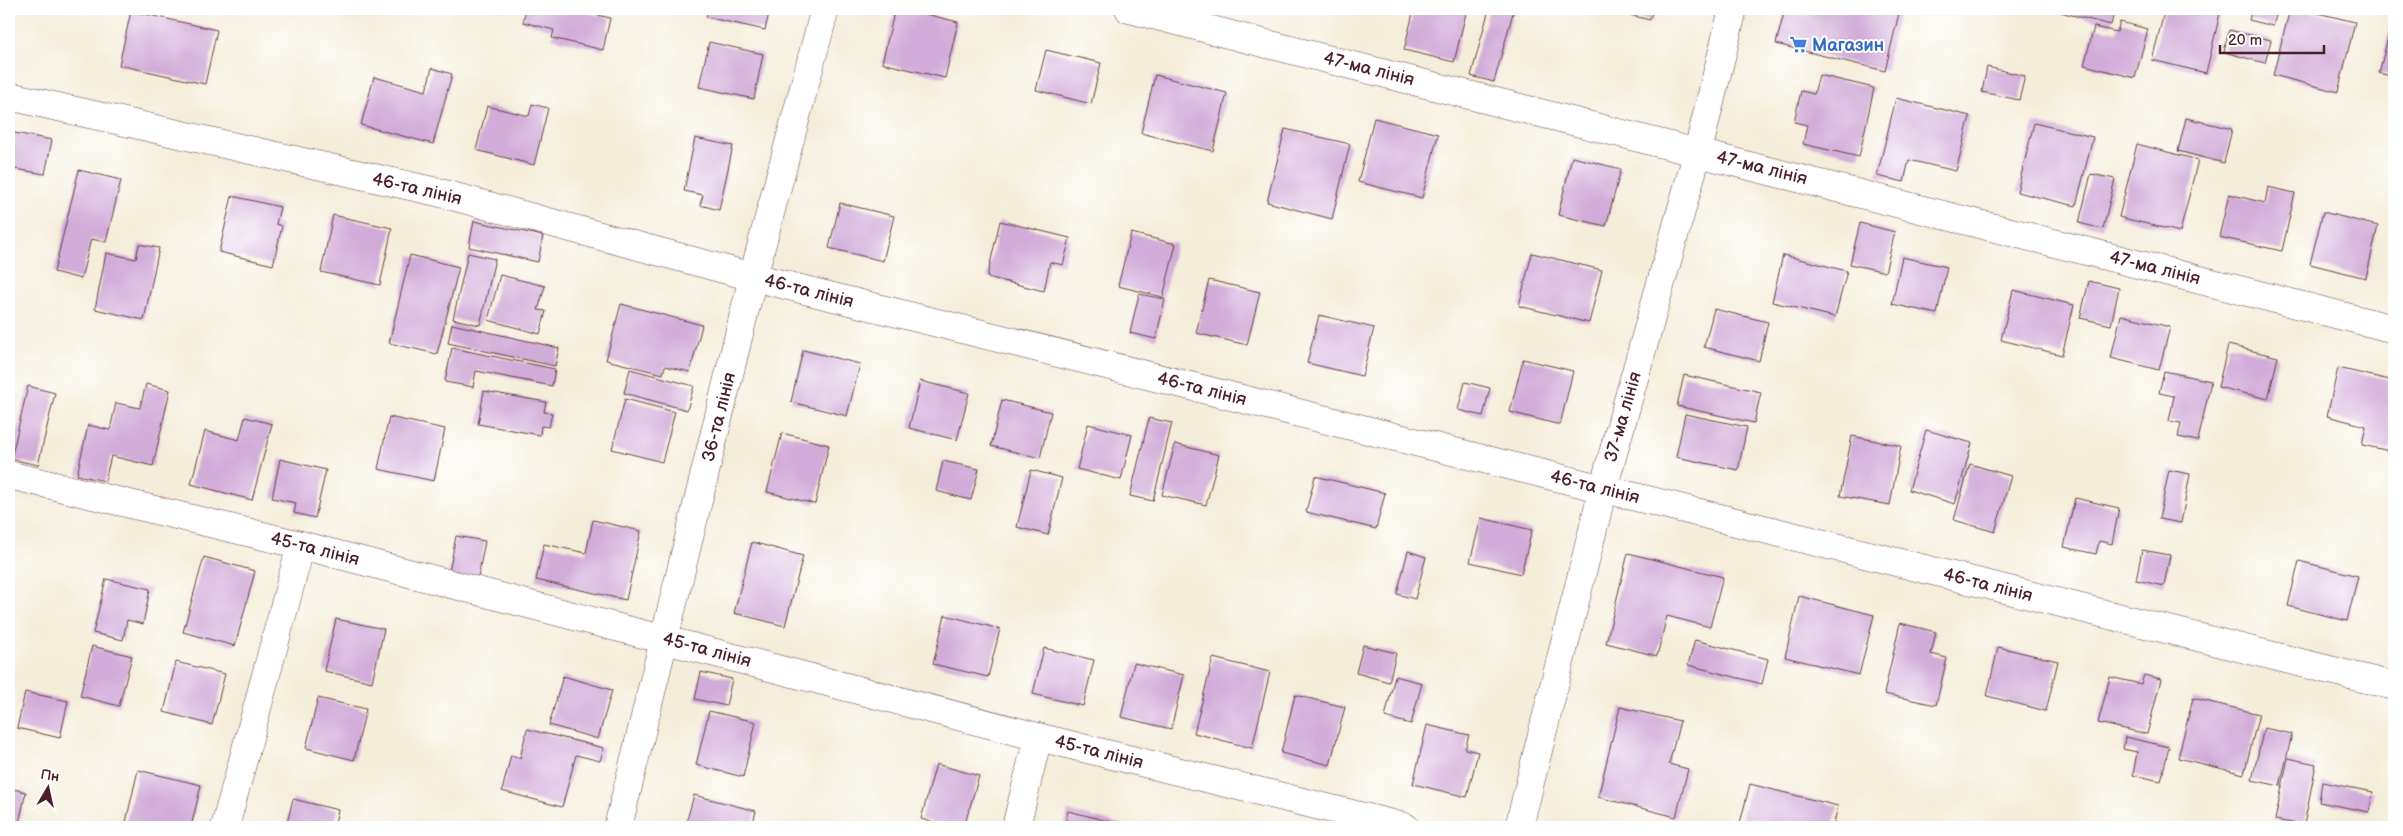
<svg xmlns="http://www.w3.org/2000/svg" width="2403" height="836" viewBox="0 0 2403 836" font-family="'Balsamiq Sans',sans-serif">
<rect width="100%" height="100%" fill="#fff"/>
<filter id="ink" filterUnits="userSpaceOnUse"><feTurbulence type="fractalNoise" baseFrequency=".02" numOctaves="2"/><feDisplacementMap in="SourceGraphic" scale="10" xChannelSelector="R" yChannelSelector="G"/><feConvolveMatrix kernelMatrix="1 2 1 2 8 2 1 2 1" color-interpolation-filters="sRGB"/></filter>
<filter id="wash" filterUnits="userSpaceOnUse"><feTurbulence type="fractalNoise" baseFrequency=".0096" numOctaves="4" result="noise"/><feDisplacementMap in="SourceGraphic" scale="20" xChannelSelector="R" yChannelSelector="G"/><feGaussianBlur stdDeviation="1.12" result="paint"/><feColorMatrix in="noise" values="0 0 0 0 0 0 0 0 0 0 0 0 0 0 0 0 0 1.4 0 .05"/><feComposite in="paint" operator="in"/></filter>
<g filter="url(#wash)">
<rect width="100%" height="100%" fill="#f4edd9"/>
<g id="blocks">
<!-- building -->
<g fill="#d1acd9">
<polygon points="526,9 571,9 610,18 603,50 552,38 554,30 523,22"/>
<polygon points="708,9 770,9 765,30 706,17"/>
<polygon points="895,9 906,9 958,22 945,78 882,63"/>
<polygon points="1414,9 1467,9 1454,62 1404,50"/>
<polygon points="1489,9 1514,9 1494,82 1471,76"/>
<polygon points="1606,9 1653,9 1650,20"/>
<polygon points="1785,9 1900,9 1885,71 1776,44"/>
<polygon points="2061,9 2115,9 2111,25 2060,12"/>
<polygon points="2165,9 2221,9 2206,73 2152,60"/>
<polygon points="2252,9 2278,9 2273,26 2249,20"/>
<polygon points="2290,9 2301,9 2355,22 2338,92 2273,75"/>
<polygon points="131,11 217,30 205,84 119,65"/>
<polygon points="2394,14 2394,77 2379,73"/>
<polygon points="2120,22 2148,29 2135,78 2084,65 2094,27 2117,32"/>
<polygon points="2229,30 2271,40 2265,63 2224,52"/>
<polygon points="709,42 763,54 754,99 699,87"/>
<polygon points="1046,50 1101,63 1091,104 1036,90"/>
<polygon points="1987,67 2025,76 2019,100 1982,92"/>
<polygon points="432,68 452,74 433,144 361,125 374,77 426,91"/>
<polygon points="1155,75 1227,93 1213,151 1141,133"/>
<polygon points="1819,75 1874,88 1859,157 1803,144 1807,125 1794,122 1801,91 1814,94"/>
<polygon points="1896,98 1970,116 1956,171 1909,160 1904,182 1877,176"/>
<polygon points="532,104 548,108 534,165 476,150 487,106 529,116"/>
<polygon points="1374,118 1438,134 1422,198 1358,182"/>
<polygon points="2186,118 2232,129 2224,163 2178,151"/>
<polygon points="2034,123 2093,137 2076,206 2017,192"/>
<polygon points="1285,129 1350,144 1332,219 1267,202"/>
<polygon points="9,132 52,140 45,174 9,168"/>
<polygon points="695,138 733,146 719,210 700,205 703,195 684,191"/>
<polygon points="2137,144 2198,160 2180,232 2119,217"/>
<polygon points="1572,157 1621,169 1606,226 1558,215"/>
<polygon points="79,170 121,180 106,242 91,239 81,279 54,272"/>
<polygon points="2091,174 2115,179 2103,229 2079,223"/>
<polygon points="2268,187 2295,193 2282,251 2219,237 2229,194 2265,203"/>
<polygon points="232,196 280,207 276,224 282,226 273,265 219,252"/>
<polygon points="840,203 894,216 883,261 829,248"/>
<polygon points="2323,212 2378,226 2366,278 2310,264"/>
<polygon points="333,215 392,228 380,285 321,272"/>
<polygon points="474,221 543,236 538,262 469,247"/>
<polygon points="1000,221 1070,238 1063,265 1050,262 1044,291 987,277"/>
<polygon points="1860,223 1895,232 1885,272 1850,264"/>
<polygon points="1131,233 1176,244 1163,297 1118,286"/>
<polygon points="139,244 159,248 144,320 95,309 106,253 136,259"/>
<polygon points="468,253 495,259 480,325 453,319"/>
<polygon points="1532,253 1602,270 1589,323 1519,306"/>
<polygon points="410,255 459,267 437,354 389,343"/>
<polygon points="1783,255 1847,271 1835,317 1772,302"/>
<polygon points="1902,257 1947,267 1937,314 1892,304"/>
<polygon points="500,275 545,286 538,310 546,311 540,334 488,320"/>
<polygon points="1209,280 1260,292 1247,345 1196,333"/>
<polygon points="2089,281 2119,288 2111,325 2080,318"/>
<polygon points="2013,290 2074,305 2062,355 2001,340"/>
<polygon points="1139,294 1165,299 1156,339 1130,333"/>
<polygon points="621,304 702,325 690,372 665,366 663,374 606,360"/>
<polygon points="1714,309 1768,322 1759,361 1704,347"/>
<polygon points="1319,315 1374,328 1362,376 1307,363"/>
<polygon points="2121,315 2170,327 2159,370 2111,358"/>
<polygon points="452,324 559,348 555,366 448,343"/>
<polygon points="2228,345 2278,357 2268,399 2218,387"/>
<polygon points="452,348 555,369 552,386 476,371 473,387 445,382"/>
<polygon points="803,350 860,364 847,416 791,402"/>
<polygon points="1523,359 1573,371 1560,425 1510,412"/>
<polygon points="2338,368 2394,381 2394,432 2390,451 2362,445 2366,426 2327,416"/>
<polygon points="630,369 694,386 687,410 624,393"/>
<polygon points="2164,371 2211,381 2198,441 2178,437 2181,423 2169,421 2174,396 2159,393"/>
<polygon points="1684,375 1761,392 1754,423 1677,406"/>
<polygon points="920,381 969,393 957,440 909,428"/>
<polygon points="1465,382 1490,388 1483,416 1458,410"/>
<polygon points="146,384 170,390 153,466 111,456 105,481 77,475 88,425 110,430 116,403 140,408"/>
<polygon points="28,386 55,393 38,465 11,459"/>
<polygon points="484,391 546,402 544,412 552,413 549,427 541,426 540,435 478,424"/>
<polygon points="625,399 675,412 662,462 612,449"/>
<polygon points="1002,400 1051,412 1040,458 991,446"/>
<polygon points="1685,414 1747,427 1738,470 1676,457"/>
<polygon points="245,417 272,424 252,500 191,484 205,431 239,440"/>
<polygon points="389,417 445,429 434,481 378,469"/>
<polygon points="1149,418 1172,423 1153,501 1130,496"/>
<polygon points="1088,424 1132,435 1121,480 1077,469"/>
<polygon points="1926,430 1972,443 1955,504 1909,490"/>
<polygon points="782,433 829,445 815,504 767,492"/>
<polygon points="1852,436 1901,446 1890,505 1840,496"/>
<polygon points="1175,444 1219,455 1206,505 1162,495"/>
<polygon points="280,459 326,470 315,518 294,513 296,503 272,498"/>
<polygon points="943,461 979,469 971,500 936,491"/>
<polygon points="1970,464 2011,476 1995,532 1954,520"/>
<polygon points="1031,470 1062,478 1048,535 1017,527"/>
<polygon points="2169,470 2190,474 2181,523 2159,519"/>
<polygon points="1315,476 1385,493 1376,529 1306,512"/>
<polygon points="2075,498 2119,508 2112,544 2099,541 2096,554 2064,547"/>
<polygon points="1481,518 1532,530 1521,574 1470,562"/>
<polygon points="593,520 641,531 626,600 536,580 544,544 586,553"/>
<polygon points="456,536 485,541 477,583 448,578"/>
<polygon points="752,542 803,556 785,626 734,613"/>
<polygon points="2142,550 2170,555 2164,586 2136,580"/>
<polygon points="1408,551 1426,557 1415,599 1397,594"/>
<polygon points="1628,553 1723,577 1710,627 1667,616 1657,656 1606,643"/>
<polygon points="204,557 255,571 235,646 183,632"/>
<polygon points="2299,561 2358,576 2347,621 2288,606"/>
<polygon points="106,579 150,589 143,624 127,620 123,640 93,633"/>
<polygon points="1799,596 1874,615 1859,675 1785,657"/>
<polygon points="945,615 1000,629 988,677 933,664"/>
<polygon points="336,619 384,629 372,682 324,671"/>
<polygon points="1900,623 1936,632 1931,654 1947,658 1936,705 1884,694"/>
<polygon points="1695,640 1768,659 1762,684 1688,665"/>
<polygon points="1363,645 1396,653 1389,682 1356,673"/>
<polygon points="92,646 132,656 119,706 80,696"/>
<polygon points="1998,647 2058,661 2046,711 1987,696"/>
<polygon points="1044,648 1094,660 1083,706 1033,694"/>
<polygon points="1213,658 1270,672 1252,748 1194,733"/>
<polygon points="176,662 225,674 212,725 164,712"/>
<polygon points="1134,663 1184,675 1171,729 1121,717"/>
<polygon points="701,672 732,679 726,706 695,699"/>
<polygon points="2144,675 2161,679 2147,734 2098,723 2110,677 2141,684"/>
<polygon points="563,676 612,690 598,739 549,725"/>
<polygon points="1395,676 1422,683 1411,724 1385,717"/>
<polygon points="25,692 68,701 60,738 17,728"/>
<polygon points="1295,695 1345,707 1330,765 1281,753"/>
<polygon points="318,698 366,709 354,760 306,748"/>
<polygon points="2193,698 2259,714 2244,774 2178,758"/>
<polygon points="1620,707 1680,721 1669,764 1688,769 1676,817 1598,797"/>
<polygon points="709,711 756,722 743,777 696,765"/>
<polygon points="1427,725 1469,735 1465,749 1478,752 1467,797 1413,784"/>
<polygon points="2264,728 2292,734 2280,786 2252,780"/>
<polygon points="527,729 604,748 600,761 576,755 562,807 502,791 511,755 520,758"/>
<polygon points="2125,737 2169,747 2161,781 2133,775 2137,752 2123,749"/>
<polygon points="2288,758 2316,764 2304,825 2275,820"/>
<polygon points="936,764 979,776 964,827 949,827 921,819"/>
<polygon points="138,770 201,785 191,827 125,826"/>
<polygon points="2322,782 2373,792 2369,812 2319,802"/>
<polygon points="1750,784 1838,806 1833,827 1739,827"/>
<polygon points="9,788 26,792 18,827 9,827"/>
<polygon points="694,795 756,811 752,827 685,827"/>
<polygon points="293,799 338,810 334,827 286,827"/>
<polygon points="1068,811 1124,825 1124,827 1064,827"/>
</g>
</g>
</g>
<g filter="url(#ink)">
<use href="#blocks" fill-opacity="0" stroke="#643e45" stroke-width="1"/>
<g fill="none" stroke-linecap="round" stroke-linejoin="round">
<defs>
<g id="minor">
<polyline points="1129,9 2394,329"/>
<polyline points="9,96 437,192 753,277 2394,686"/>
<polyline points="9,475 301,545 1038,737 1405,827"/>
<polyline points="225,827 301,545"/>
<polyline points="618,827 753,277 825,9"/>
<polyline points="1016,827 1038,737"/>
<polyline points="1519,827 1603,489 1698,151 1733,9"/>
</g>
</defs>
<!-- minor casing -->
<use href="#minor" stroke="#643e45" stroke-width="29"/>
<!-- minor -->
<use href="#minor" stroke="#fff" stroke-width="28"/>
</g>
</g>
<!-- icons -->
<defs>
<symbol id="supermarket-bare" viewBox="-9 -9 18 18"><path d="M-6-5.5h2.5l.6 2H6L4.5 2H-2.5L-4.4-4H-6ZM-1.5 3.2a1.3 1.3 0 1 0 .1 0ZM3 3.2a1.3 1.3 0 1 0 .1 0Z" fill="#3f7fe0" stroke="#fff" stroke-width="2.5" paint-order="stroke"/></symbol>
</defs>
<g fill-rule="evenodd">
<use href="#supermarket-bare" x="1786" y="32" width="25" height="25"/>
</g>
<g text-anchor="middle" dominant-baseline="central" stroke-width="4" stroke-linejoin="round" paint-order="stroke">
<!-- shop labels -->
<g font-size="18" font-weight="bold" fill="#366cbe" stroke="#fff" text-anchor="start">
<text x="1812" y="45">Магазин</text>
</g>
<!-- street labels -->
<g font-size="18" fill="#4a1f2b" stroke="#fff">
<text transform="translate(1369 69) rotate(14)">47-ма лінія</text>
<text transform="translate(1762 168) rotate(14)">47-ма лінія</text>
<text transform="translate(417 189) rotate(13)">46-та лінія</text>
<text transform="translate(2155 268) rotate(14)">47-ма лінія</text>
<text transform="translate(809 291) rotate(14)">46-та лінія</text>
<text transform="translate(1202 389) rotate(14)">46-та лінія</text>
<text transform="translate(719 417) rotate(-76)">36-та лінія</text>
<text transform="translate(1623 417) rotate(-74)">37-ма лінія</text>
<text transform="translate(1595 487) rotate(14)">46-та лінія</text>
<text transform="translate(315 549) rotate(14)">45-та лінія</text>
<text transform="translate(1988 585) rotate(14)">46-та лінія</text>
<text transform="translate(707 650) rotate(15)">45-та лінія</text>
<text transform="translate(1099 752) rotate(14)">45-та лінія</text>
</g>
</g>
<!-- margin -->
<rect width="2403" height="836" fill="none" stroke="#fff" stroke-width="30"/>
<!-- north arrow -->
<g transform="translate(48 788) rotate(9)" stroke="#ffffff" stroke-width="4" paint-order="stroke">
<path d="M0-4L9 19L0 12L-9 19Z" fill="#4a1f2b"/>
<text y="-8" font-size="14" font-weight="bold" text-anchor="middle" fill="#4a1f2b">Пн</text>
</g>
<!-- scale -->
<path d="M2220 45v8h104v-8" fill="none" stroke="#4a1f2b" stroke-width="2.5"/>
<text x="2228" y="45" font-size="15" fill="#4a1f2b" stroke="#ffffff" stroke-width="4" paint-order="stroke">20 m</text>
</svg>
